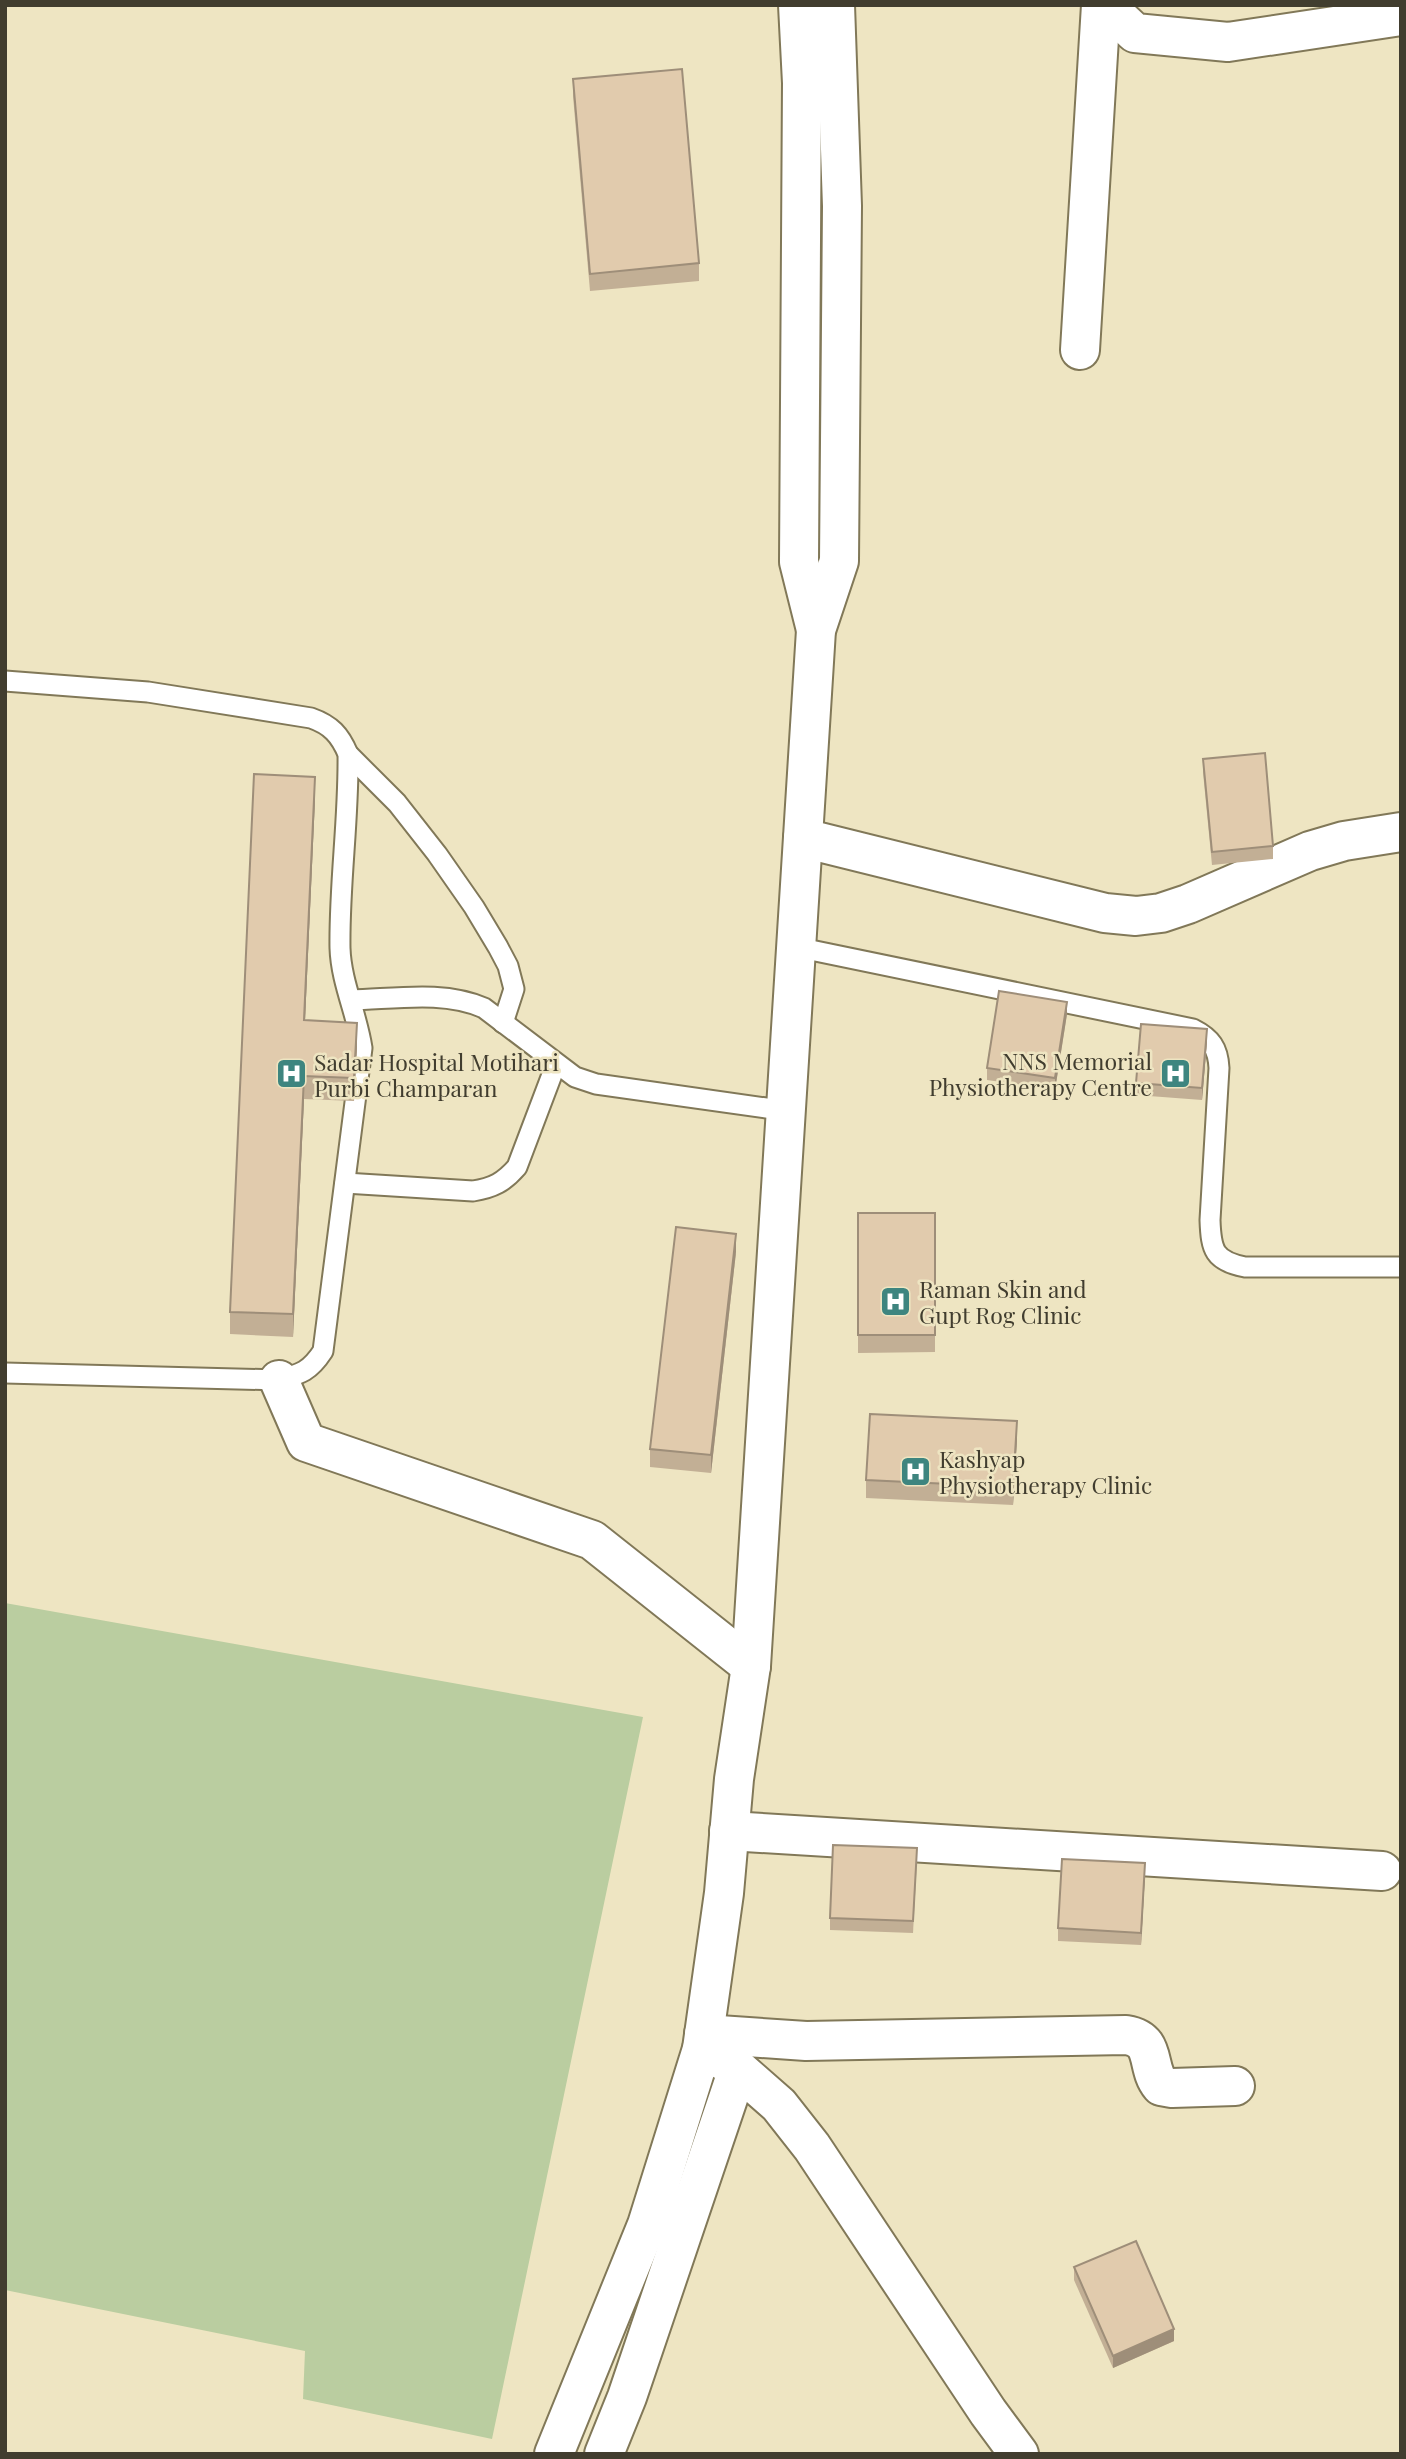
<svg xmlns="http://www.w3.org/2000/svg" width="1406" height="2459" viewBox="0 0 1406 2459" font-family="'Playfair Display',serif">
<rect width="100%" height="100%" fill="#eee5c2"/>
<!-- green -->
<polygon fill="#bacda0" points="5,1603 643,1717 492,2439 303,2399 305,2351 5,2290"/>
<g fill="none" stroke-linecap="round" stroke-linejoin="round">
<defs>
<g id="lane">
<path d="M5,681L148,692L311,718C331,725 340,735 348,754C349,819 339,884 340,948C341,982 357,1014 362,1048L323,1351C310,1371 301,1374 279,1380L5,1373"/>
<polyline points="348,754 397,803 437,854 474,907 498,947 508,966 514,989 503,1023"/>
<path d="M796,947L1193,1029C1211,1038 1218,1048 1219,1068L1210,1220C1211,1250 1214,1261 1245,1267H1401"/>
<path d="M351,1000C394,999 444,990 484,1008L575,1077L596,1084L787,1111"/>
<path d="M345,1183L473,1191C493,1188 504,1182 517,1167L556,1064"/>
</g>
<g id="street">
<polyline points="1105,5 1135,33 1228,42 1401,16"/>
<polyline points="1080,350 1101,5"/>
<polyline points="803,838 1105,913 1136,916 1161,913 1188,904 1310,851 1344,841 1401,832"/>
<polyline points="279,1380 306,1442 592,1540 751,1666"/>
<polyline points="729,1831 1382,1871"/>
<path d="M704,2034L806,2041L1126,2035C1158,2040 1145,2067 1161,2086L1172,2088L1235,2086"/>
<polyline points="702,2049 738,2069 779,2105 812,2147 988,2412 1019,2454"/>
<polyline points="604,2454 627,2397 738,2069"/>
</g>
<g id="primary">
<polyline points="798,5 802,83 799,562 816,630"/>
<polyline points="554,2454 647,2225 702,2049 724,1893 734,1779 751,1666 816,630 839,561 842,206 835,5"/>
</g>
</defs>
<!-- lane casing -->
<use href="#lane" stroke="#817858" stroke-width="23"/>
<!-- street casing -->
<use href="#street" stroke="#817858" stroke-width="42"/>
<!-- primary casing -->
<use href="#primary" stroke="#817858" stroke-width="42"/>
<!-- lane -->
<use href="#lane" stroke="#fff" stroke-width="19"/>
<!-- street -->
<use href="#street" stroke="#fff" stroke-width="38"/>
<!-- primary -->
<use href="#primary" stroke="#fff" stroke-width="38"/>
</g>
<!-- wall -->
<g fill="#c2af95">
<polygon points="573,79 699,263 699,281 590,291 573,96"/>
<polygon points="1203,759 1273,846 1273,859 1212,865 1203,772"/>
<polygon points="315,799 305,1020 357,1046 354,1101 304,1099 293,1337 230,1334 230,1312"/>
<polygon points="1067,1014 1055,1090 987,1080 987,1068"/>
<polygon points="1207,1041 1202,1100 1136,1095 1136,1083"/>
<polygon points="858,1213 935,1213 935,1352 858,1353"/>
<polygon points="736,1252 711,1473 650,1467 650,1449"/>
<polygon points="1017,1439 1013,1505 866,1498 866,1480"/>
<polygon points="917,1860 913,1933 830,1930 830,1918"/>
<polygon points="1145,1875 1141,1945 1058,1941 1058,1928"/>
<polygon points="1074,2267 1174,2341 1113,2368 1074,2280"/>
</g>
<!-- shaded-wall -->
<g fill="#9e8e79">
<polygon points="315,777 315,799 304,1043 304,1020"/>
<polygon points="1067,1002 1067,1014 1055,1090 1055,1078"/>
<polygon points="357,1023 357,1046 354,1101 354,1078"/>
<polygon points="1207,1029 1207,1041 1202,1100 1202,1088"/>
<polygon points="304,1076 304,1099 293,1337 293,1314"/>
<polygon points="736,1234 736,1252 711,1473 711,1455"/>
<polygon points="1017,1421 1017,1439 1013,1505 1013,1487"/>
<polygon points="1145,1863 1145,1875 1141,1945 1141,1933"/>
<polygon points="1174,2329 1174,2341 1113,2368 1113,2356"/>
</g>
<!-- building -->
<g fill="#e1cbad" stroke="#9e8e79" stroke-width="2">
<polygon points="682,69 699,263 590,274 573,79"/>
<polygon points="1265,753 1273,846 1212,852 1203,759"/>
<polygon points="254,774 315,777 304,1020 357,1023 354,1078 304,1076 293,1314 230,1312"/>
<polygon points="999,991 1067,1002 1055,1078 987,1068"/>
<polygon points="1141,1024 1207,1029 1202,1088 1136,1083"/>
<rect x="858" y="1213" width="77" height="122"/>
<polygon points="676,1227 736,1234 711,1455 650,1449"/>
<polygon points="870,1414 1017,1421 1013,1487 866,1480"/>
<polygon points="833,1845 917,1848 913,1921 830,1918"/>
<polygon points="1062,1859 1145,1863 1141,1933 1058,1928"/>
<polygon points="1136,2241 1174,2329 1113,2356 1074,2267"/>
</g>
<!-- icons -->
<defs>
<symbol id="hospital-square" viewBox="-11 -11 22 22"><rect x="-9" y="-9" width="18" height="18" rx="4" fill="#3e857f" stroke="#eee5c2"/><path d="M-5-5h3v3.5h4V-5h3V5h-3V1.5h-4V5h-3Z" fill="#fff"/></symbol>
</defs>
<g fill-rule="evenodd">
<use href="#hospital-square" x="1158" y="1056" width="35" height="35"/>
<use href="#hospital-square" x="274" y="1056" width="35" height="35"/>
<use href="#hospital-square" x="878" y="1284" width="35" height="35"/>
<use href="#hospital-square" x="898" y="1454" width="35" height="35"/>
</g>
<g text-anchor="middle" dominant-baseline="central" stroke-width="5" stroke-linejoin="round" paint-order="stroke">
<!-- poi labels -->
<g font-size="23" fill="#413d2f" stroke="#eee5c2" text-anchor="start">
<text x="1152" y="1060" text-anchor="end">NNS Memorial<tspan x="1152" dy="26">Physiotherapy Centre</tspan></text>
<text x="314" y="1061">Sadar Hospital Motihari<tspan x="314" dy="26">Purbi Champaran</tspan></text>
<text x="919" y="1288">Raman Skin and<tspan x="919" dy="26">Gupt Rog Clinic</tspan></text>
<text x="939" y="1458">Kashyap<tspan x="939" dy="26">Physiotherapy Clinic</tspan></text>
</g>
</g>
<!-- border -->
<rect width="1406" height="2459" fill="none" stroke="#413d2f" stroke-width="14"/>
</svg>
